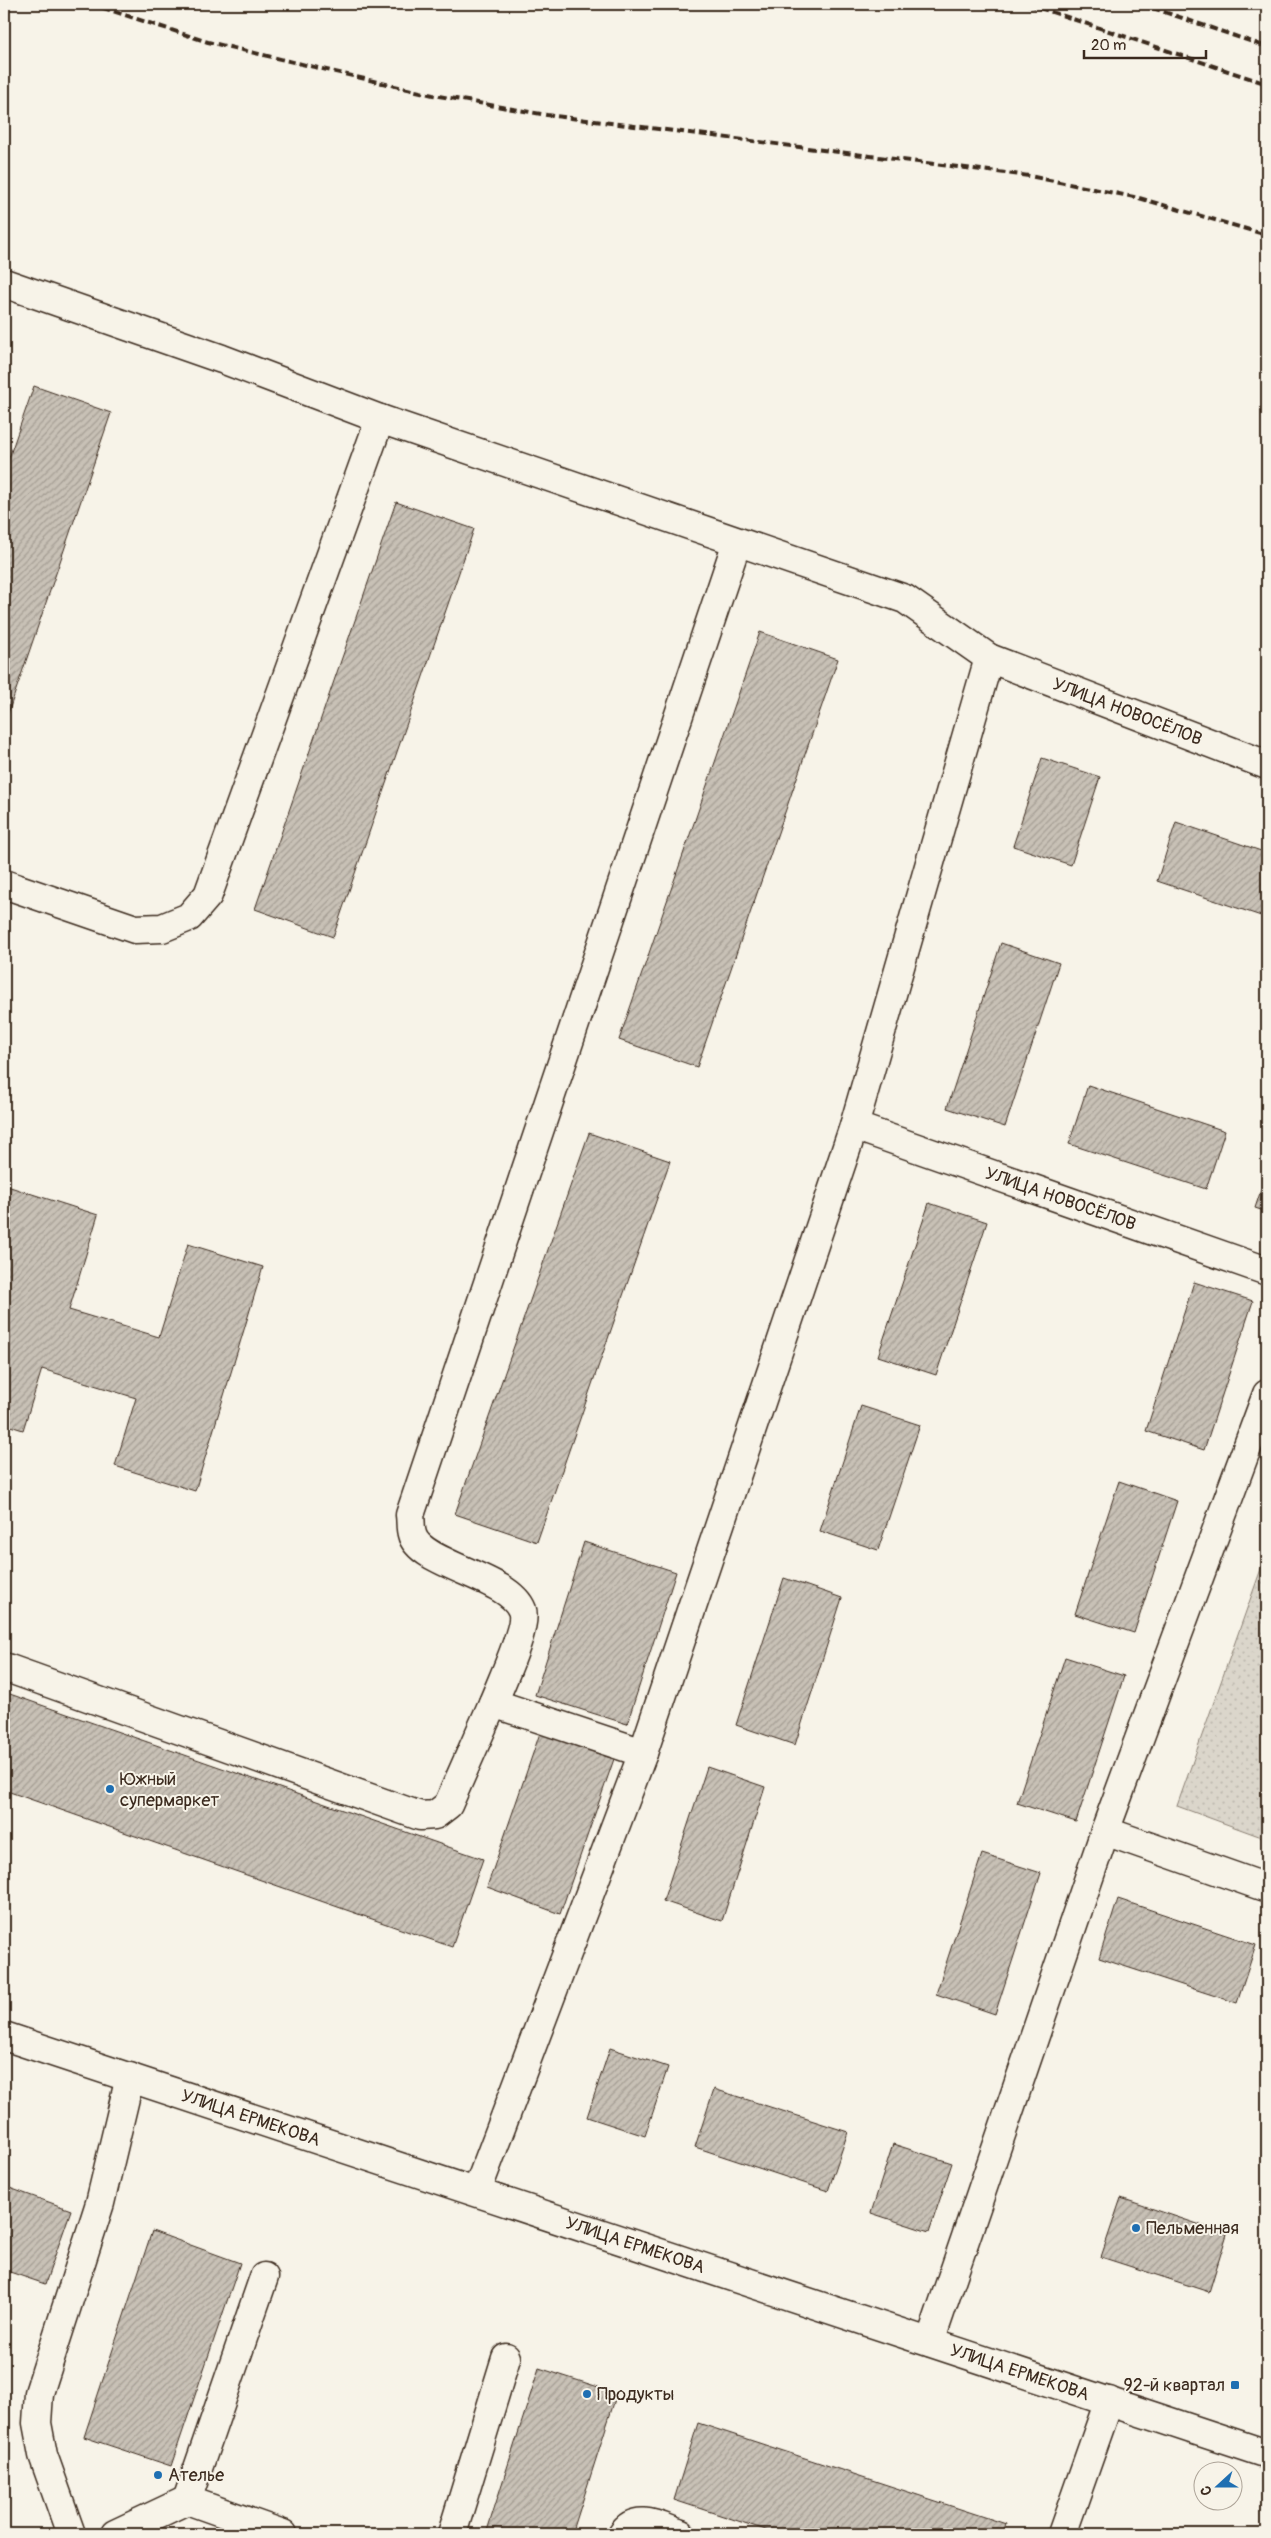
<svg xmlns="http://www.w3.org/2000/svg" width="1271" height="2538" viewBox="0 0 1271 2538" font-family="Pangolin,sans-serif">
<defs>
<pattern id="park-dots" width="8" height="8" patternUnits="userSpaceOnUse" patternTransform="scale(1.25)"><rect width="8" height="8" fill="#dbd6cb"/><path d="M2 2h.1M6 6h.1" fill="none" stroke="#bdb8ae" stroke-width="1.8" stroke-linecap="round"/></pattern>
<pattern id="building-hatch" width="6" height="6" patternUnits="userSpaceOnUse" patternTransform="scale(1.25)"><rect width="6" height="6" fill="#c8c1b6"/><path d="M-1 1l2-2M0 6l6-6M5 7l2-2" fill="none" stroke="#a49d93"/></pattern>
</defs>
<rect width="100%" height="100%" fill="#f7f3e8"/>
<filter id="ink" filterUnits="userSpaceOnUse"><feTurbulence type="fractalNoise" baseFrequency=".02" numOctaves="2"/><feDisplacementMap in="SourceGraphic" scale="10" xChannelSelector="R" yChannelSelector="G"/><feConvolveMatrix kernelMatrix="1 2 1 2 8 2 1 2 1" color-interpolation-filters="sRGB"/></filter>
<g filter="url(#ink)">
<!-- park -->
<polygon fill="url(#park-dots)" stroke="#8b8074" points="1267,1552 1267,1839 1177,1806"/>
<!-- building -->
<g fill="url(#building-hatch)" stroke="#3b2a1e">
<polygon points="34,386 111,413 4,725 4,472"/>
<polygon points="396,502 474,529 333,937 255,909"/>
<polygon points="760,632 838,659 697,1067 619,1040"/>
<polygon points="1042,758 1100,777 1071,865 1013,846"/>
<polygon points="1176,822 1267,853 1267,918 1157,881"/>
<polygon points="1001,943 1059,963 1005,1127 947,1108"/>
<polygon points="1088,1085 1225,1131 1206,1189 1069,1144"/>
<polygon points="589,1133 670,1161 537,1542 455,1514"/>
<polygon points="1267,1172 1267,1212 1255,1208"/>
<polygon points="7,1186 98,1215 69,1310 159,1337 188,1244 263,1267 195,1491 115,1466 136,1398 42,1369 23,1430 4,1424 4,1195"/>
<polygon points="929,1203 987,1222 936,1375 878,1356"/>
<polygon points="1194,1282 1253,1301 1204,1450 1146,1431"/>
<polygon points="861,1406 920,1425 878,1550 820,1531"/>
<polygon points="1119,1481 1177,1501 1134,1633 1075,1614"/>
<polygon points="584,1542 676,1572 627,1724 535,1695"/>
<polygon points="784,1578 842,1598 795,1745 736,1725"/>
<polygon points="1065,1657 1124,1676 1076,1822 1017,1803"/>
<polygon points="4,1692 483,1859 452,1947 4,1790"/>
<polygon points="540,1733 614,1759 560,1914 487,1887"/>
<polygon points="707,1767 765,1787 722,1921 663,1901"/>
<polygon points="982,1854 1041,1873 995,2014 936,1994"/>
<polygon points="1118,1899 1256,1945 1237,2003 1099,1958"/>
<polygon points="610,2048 668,2067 645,2136 587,2117"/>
<polygon points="714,2089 848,2132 828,2191 695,2147"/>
<polygon points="893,2144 952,2163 929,2232 871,2213"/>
<polygon points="4,2186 71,2210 45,2284 4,2270"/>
<polygon points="1121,2198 1227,2234 1209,2292 1101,2257"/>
<polygon points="152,2231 240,2263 171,2466 84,2437"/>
<polygon points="539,2368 617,2393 572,2534 486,2534"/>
<polygon points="698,2423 1006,2524 1002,2534 778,2534 674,2500"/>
</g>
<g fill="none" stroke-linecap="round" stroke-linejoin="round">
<defs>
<g id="minor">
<path id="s1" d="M4,283L222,359L380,419L905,599L989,658L1267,765"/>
<polyline points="4,884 135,929 162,928 189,917 208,895 380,419"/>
<path id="s2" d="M854,1126L1267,1271"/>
<polyline points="4,1667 420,1816 435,1815 448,1805 493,1703 643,1753"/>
<path d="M493,1703C500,1685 528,1626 522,1610C509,1576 419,1565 412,1534C410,1528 411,1521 410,1515L737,542"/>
<polyline points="1105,1831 1267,1888"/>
<polyline points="477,2191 643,1753 854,1126 989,658"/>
<polyline points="264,2277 187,2500 283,2534"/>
<polyline points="930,2342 1105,1831 1267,1394"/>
<polyline points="71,2534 43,2455 37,2423 39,2393 100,2203 130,2077"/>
<polyline points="115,2534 187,2500"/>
<polyline points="452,2534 506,2358"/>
<path d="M622,2534C636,2512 661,2527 681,2534"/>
<polyline points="1062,2534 1109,2401"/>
</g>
<g id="major">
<path id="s3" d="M4,2036L1267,2454"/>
</g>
</defs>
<!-- minor casing -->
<use href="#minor" stroke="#3b2a1e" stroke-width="31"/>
<!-- major casing -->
<use href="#major" stroke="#3b2a1e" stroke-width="31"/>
<!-- minor -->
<use href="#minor" stroke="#f7f3e8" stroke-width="28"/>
<!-- major -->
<use href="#major" stroke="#f7f3e8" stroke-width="28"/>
<!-- rail -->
<g stroke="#3b2a1e" stroke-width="4" stroke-dasharray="8 4" stroke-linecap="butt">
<polyline points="91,4 208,42 433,95 547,115 1029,176 1139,198 1267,235"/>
<polyline points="1028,4 1267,84"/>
<polyline points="1141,4 1267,47"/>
</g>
</g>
</g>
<!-- markers -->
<g fill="#1f6fb2" stroke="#f7f3e8" stroke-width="2">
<circle cx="110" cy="1789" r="5"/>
<circle cx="1136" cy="2228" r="5"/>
<rect x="1230" y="2380" width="10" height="10" rx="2.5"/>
<circle cx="587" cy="2394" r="5"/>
<circle cx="158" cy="2475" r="5"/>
</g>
<g text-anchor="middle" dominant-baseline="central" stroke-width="4" stroke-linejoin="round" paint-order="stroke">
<!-- street labels -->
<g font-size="18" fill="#3b2a1e" stroke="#f7f3e8">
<text stroke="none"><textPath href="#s1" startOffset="1206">УЛИЦА НОВОСЁЛОВ</textPath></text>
<text stroke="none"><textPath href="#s2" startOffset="219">УЛИЦА НОВОСЁЛОВ</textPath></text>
<text stroke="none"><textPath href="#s3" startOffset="260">УЛИЦА ЕРМЕКОВА</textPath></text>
<text stroke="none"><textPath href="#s3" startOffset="665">УЛИЦА ЕРМЕКОВА</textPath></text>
<text stroke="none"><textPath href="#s3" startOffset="1070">УЛИЦА ЕРМЕКОВА</textPath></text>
</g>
<!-- poi labels -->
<g font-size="18" fill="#3b2a1e" stroke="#f7f3e8" text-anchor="start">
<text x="120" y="1779">Южный<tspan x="120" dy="21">супермаркет</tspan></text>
<text x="1146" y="2228">Пельменная</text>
<text x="1225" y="2385" text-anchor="end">92-й квартал</text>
<text x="597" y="2394">Продукты</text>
<text x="168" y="2475">Ателье</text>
</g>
</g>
<!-- margin -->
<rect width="1271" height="2538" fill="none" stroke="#f7f3e8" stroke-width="20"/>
<rect x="10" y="10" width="1251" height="2518" fill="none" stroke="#3b2a1e" stroke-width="2" filter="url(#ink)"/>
<!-- north arrow -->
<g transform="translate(1218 2486) rotate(249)"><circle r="24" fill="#f7f3e8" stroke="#aca397"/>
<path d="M0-4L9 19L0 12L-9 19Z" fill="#1f6fb2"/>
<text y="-8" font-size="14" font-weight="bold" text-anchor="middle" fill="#3b2a1e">С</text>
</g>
<!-- scale -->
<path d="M1084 50v8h122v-8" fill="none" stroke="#3b2a1e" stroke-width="2.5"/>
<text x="1091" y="50" font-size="15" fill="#3b2a1e" stroke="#f7f3e8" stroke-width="4" paint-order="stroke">20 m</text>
</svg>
